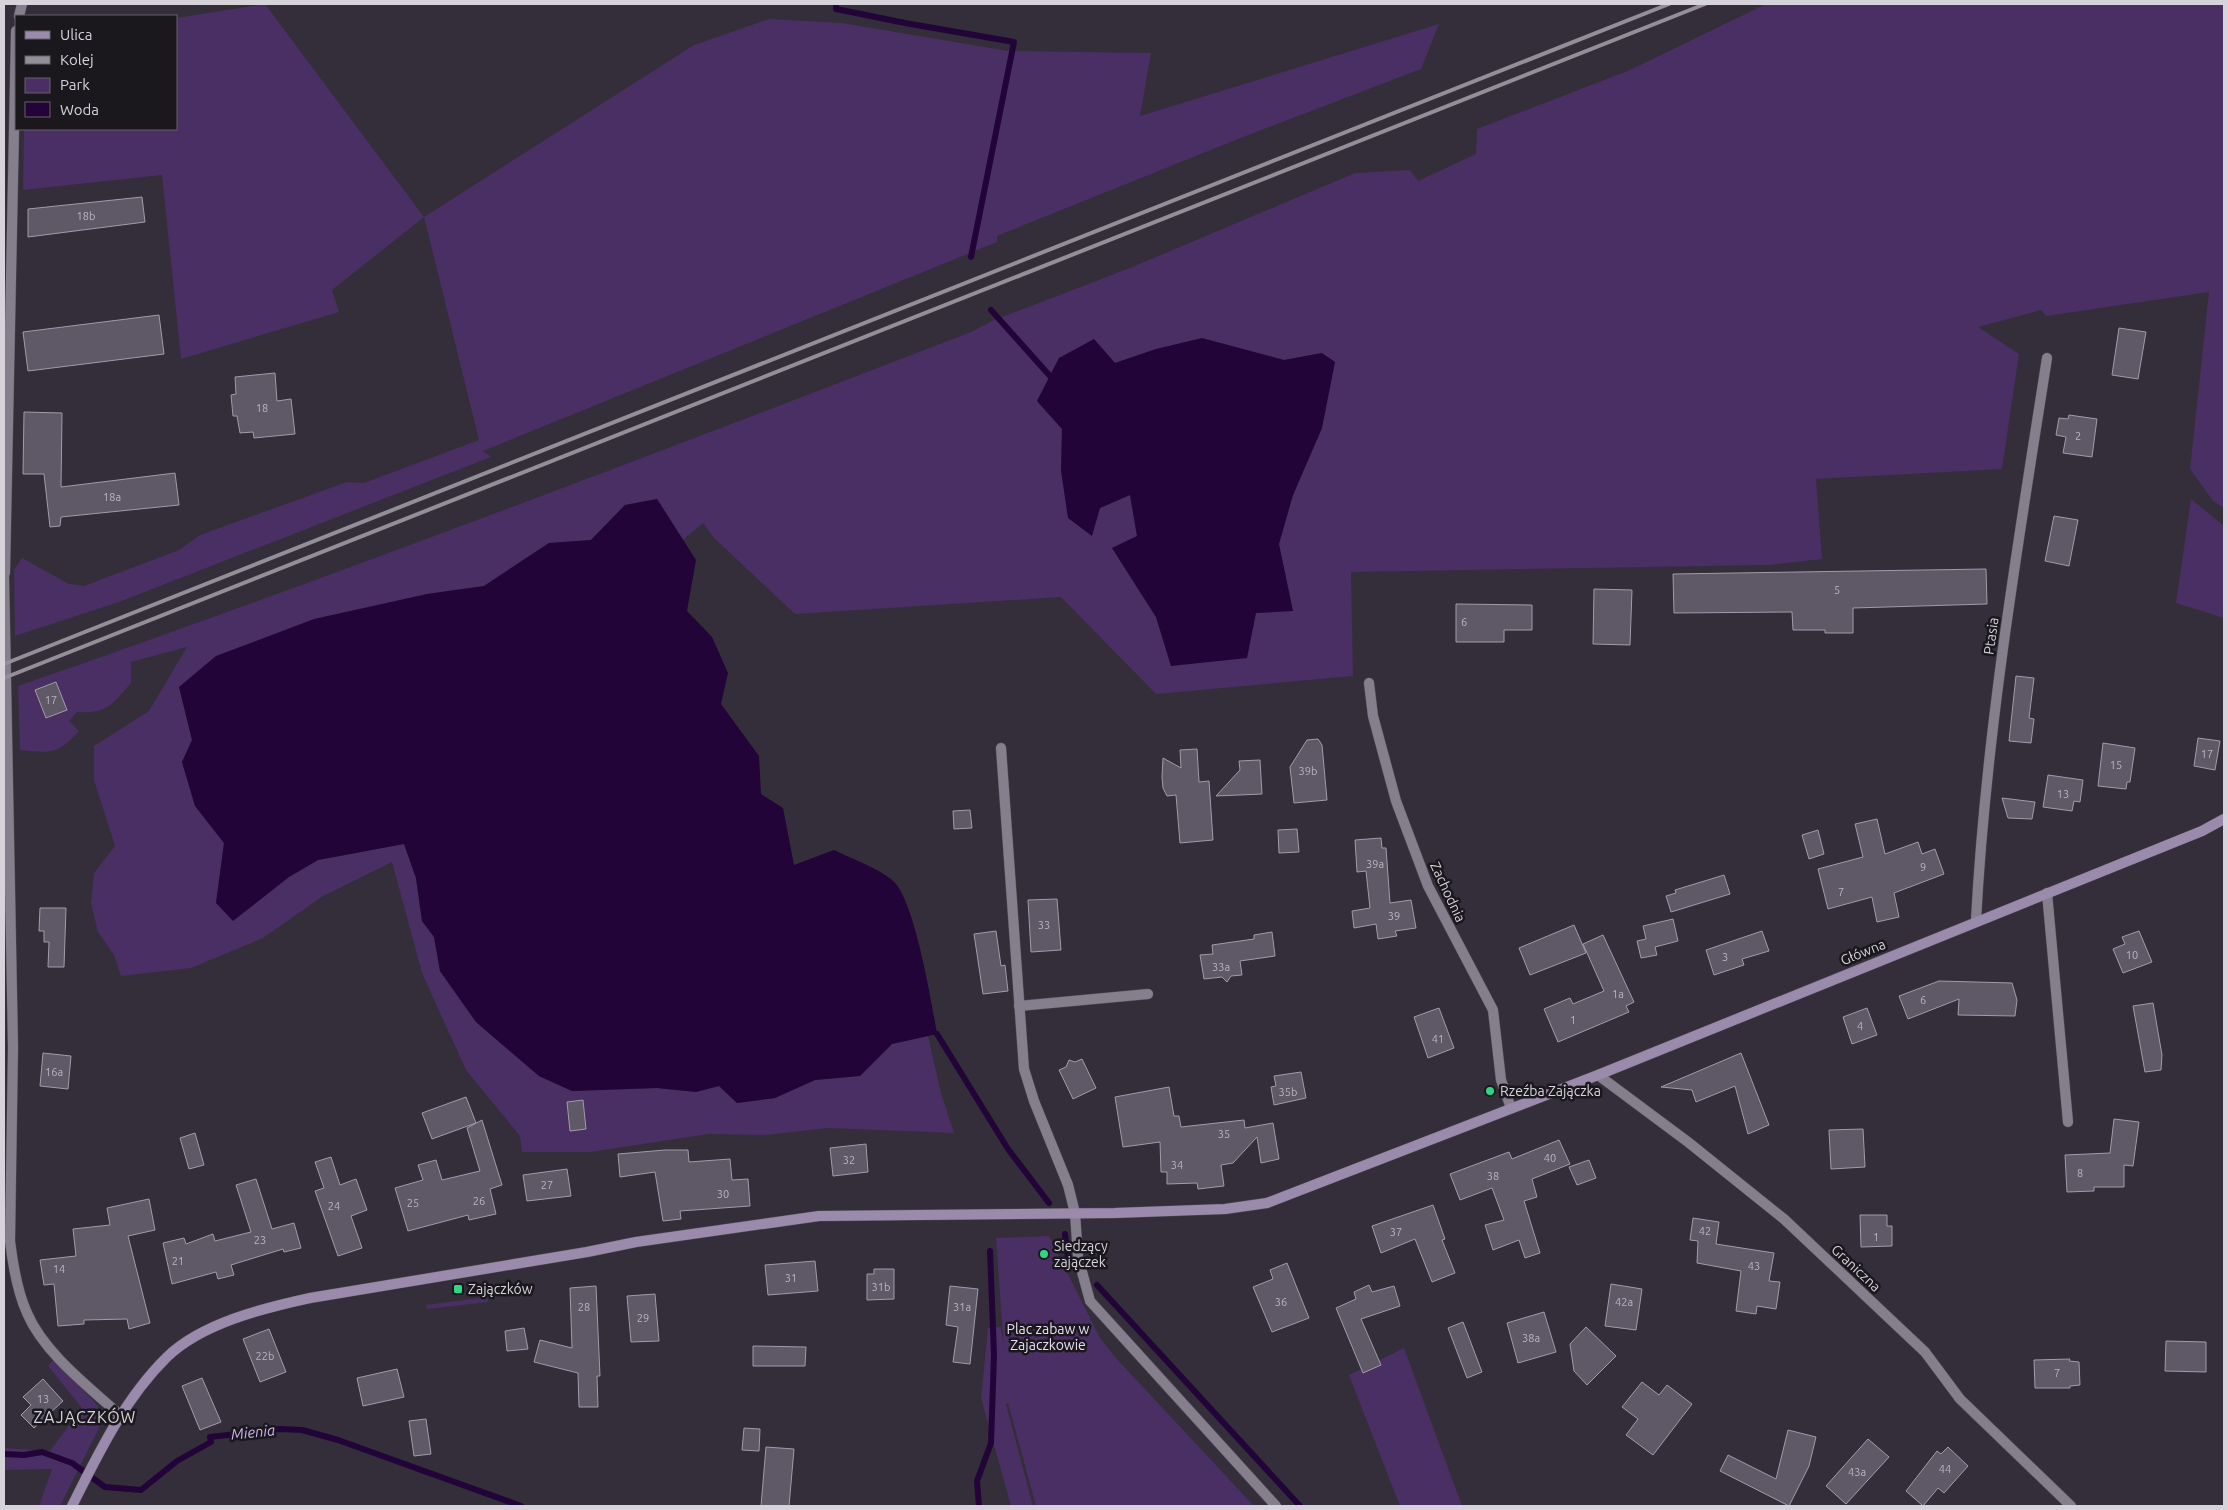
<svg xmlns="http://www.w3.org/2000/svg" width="2228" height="1510" viewBox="0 0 2228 1510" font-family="Ubuntu,sans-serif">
<rect width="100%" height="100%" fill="#332e3a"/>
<!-- green -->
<g fill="#492f63" fill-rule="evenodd">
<polygon points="265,4 424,217 694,45 769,19 842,23 1008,51 1151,53 1140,116 1439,24 1421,69 1243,137 997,236 997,242 483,451 491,457 119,602 15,636 14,570 22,558 69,584 84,586 179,550 200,535 347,482 364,483 479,440 424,217 332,290 339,312 181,359 162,175 23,190 24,129 176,129 176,18"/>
<path d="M1766,4H2224V508L2213,501L2190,469L2209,292L2046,316L2041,310L1978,327L2019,354L2002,469L1816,479L1822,559L1769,565L1351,572L1353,676L1156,694L1061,597L795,614L714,538L703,523L683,540L657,499L625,505L591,540L549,543L484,586L427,594L393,603L179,687L192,740L182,762L195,806L224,843L216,903L289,877L318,860L404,844L416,878L422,921L434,937L440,971L476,1022L539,1076L572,1091L657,1088L696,1092L719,1086L737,1103L775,1098L815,1080L860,1076L892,1044L928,1036L941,1093L954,1133L828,1128L765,1135L709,1134L590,1152H522L520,1136L466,1070L422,973L392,862L323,896L263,938L191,968L121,976L114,955L98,932L91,903L94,873L115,846L94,780V746L149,711L187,647L131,662V683C112,705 107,714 77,712L69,721L79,731C58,755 50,753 20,750L18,686C338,575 654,454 971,332L992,321L1130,268L1355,173L1410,170L1418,181L1476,154L1477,129L1630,70ZM1156,349L1247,351L1284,360L1322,353V428L1293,495L1256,613L1171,665L1156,617L1112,548L1137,536L1130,495L1100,508L1061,471L1062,429L1037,401L1059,358L1115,363Z"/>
<polygon points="2191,499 2224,526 2224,618 2176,603"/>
<polygon points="1049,1236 1100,1338 1115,1357 1254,1506 1036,1506 1008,1403 1006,1404 1033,1506 1011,1506 981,1398 988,1328 1001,1327 1004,1350 996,1238"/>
<polygon points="487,1297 488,1302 427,1309 426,1305"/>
<polygon points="1404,1348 1462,1506 1400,1506 1349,1375"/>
<polygon points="54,1359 98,1406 102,1422 60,1506 39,1506 52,1469 4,1470 4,1448 50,1451 82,1408 48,1366"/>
</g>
<!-- water -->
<g fill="#220439">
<polygon points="1202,338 1284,360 1322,353 1335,362 1322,428 1293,495 1279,544 1293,611 1256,613 1247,658 1171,666 1156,617 1112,548 1137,536 1130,495 1100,508 1092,536 1068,518 1061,471 1062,429 1037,401 1059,358 1094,339 1115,363 1156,349"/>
<path d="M657,499L696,560L687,611L712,637L728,673L721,704L759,756L761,794L783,808L794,865L834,850C852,859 876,867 892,880C914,896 932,1004 937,1034L892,1044L860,1076L815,1080L775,1098L737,1103L719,1086L696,1092L657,1088L572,1091L539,1076L476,1022L440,971L434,937L422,921L416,878L404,844L318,860L289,877L233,921L216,903L224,843L195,806L182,762L192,740L179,687L216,656L314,619L427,594L484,586L549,543L591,540L625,505Z"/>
</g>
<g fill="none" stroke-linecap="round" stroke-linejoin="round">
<!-- stream -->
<g stroke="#220439" stroke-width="6">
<polyline points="836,4 836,9 905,23 1014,42 971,257"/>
<polyline points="991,310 1050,376"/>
<polyline points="937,1034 1008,1149 1049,1203"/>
<polyline points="1065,1234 1068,1259"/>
<polyline points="1097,1285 1300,1506"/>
<polyline points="4,1454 24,1455 42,1452 72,1463 105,1487 141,1490 177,1461 211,1442 210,1437 280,1429 302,1430 338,1440 521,1506"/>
<polyline points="979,1506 977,1481 991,1443 994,1355 990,1251"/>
</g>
</g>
<!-- building -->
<g fill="#5f5967" stroke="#a19baa">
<polygon points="142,197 145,222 28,237 28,209"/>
<polygon points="159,315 164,354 28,371 23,332"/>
<polygon points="2119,328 2146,332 2138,379 2112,375"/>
<polygon points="275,373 277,401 291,399 295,434 254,438 253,432 240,433 237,416 233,416 231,395 236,394 235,377"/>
<polygon points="24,412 62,413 61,487 175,473 179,505 61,517 60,526 50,527 44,474 23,474"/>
<polygon points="2069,415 2097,419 2092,457 2063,453 2066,437 2056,435 2059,418 2068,419"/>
<polygon points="2054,516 2078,520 2069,566 2045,561"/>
<polygon points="1986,569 1987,604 1853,608 1853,633 1825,633 1825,630 1793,630 1792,612 1674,613 1673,574"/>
<polygon points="1594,589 1632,590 1630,645 1593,644"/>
<polygon points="1456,604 1532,605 1532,630 1504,630 1504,642 1456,642"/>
<polygon points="2016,676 2034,678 2029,718 2034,719 2031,743 2009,741"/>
<polygon points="56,682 67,710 46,718 35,690"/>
<polygon points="2198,738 2220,741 2215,770 2194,766"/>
<polygon points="1318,739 1322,745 1327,800 1294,803 1290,767 1307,740"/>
<polygon points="2103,743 2135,748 2130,782 2127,782 2126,789 2098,786"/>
<polygon points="1197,749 1199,782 1209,781 1213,840 1180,843 1176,795 1167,796 1163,788 1162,777 1163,758 1181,768 1180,750"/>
<polygon points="1260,760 1262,794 1216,796 1240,770 1239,761"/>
<polygon points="2048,775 2083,780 2080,802 2074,801 2072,811 2043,807"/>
<polygon points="2002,798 2035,802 2032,819 2008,818"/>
<polygon points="970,810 972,828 954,829 953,811"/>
<polygon points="1877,819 1885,854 1918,842 1922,854 1935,849 1944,874 1894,893 1899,917 1877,922 1872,897 1828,909 1818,869 1863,857 1855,824"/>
<polygon points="1297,829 1299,852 1279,853 1278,830"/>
<polygon points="1818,830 1824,854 1809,859 1802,835"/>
<polygon points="1381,838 1382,848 1386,848 1390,903 1411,900 1416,928 1395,931 1397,936 1378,939 1376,924 1354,928 1352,911 1370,908 1366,871 1357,872 1355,840"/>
<polygon points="1724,875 1730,894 1671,912 1666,896 1676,893 1675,890"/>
<polygon points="1057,899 1061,950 1031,952 1028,900"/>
<polygon points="40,908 66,908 64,967 48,967 49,942 44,942 44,931 39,931"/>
<polygon points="1673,919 1678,941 1655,947 1657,955 1641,958 1637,941 1646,939 1643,926"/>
<polygon points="1574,925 1586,953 1530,975 1519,948"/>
<polygon points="996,931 1001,966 1005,965 1008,991 983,994 974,934"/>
<polygon points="1762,931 1769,951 1742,959 1744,965 1714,975 1706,950"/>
<polygon points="2139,931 2152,962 2123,973 2113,949 2125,944 2122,937"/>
<polygon points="1272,932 1275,956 1240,961 1242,975 1231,976 1227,982 1222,977 1204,979 1200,955 1213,954 1212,945 1254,939 1254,935"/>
<polygon points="1603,935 1634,1002 1626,1006 1629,1012 1558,1042 1544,1009 1570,998 1573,1004 1604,991 1583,944"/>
<polygon points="1939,981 2012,983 2017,1000 2015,1016 1958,1015 1959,999 1908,1019 1899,996"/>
<polygon points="2153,1003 2162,1055 2161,1070 2145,1072 2133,1006"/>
<polygon points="1439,1008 1454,1048 1428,1058 1414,1017"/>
<polygon points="1867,1008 1877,1035 1852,1044 1843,1017"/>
<polygon points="43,1053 71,1056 68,1089 40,1086"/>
<polygon points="1741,1053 1769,1125 1748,1134 1735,1086 1696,1102 1692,1090 1661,1087"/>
<polygon points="1082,1059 1096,1088 1073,1099 1059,1070 1066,1067 1069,1060 1075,1062"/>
<polygon points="1301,1072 1306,1098 1274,1105 1271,1087 1276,1086 1274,1076"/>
<polygon points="1169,1087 1174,1116 1179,1116 1181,1127 1244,1120 1245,1128 1273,1123 1279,1159 1261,1163 1257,1137 1233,1163 1221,1165 1224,1186 1198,1189 1197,1183 1167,1184 1167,1172 1161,1172 1160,1142 1123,1147 1115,1097"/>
<polygon points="466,1097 476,1123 432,1139 422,1113"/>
<polygon points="583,1100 586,1129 570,1131 567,1102"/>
<polygon points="2114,1119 2139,1122 2133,1166 2124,1165 2124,1187 2094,1187 2094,1191 2067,1192 2065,1155 2110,1153"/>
<polygon points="482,1120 502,1185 490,1189 496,1214 469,1220 468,1215 408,1231 395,1188 423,1180 418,1165 436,1160 442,1180 480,1171 467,1128"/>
<polygon points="1863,1129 1865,1167 1831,1169 1829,1130"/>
<polygon points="195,1133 204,1165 189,1169 180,1138"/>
<polygon points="1559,1140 1570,1164 1532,1179 1537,1197 1524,1201 1540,1253 1525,1258 1519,1240 1493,1250 1485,1225 1504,1220 1492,1188 1460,1200 1450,1174 1509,1152 1512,1159"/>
<polygon points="866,1144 868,1172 833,1176 830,1148"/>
<polygon points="665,1150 688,1150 689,1162 730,1159 732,1180 748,1179 750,1206 680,1211 681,1219 663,1221 655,1172 620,1177 618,1154"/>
<polygon points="331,1157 340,1185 356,1179 367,1210 351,1216 362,1248 338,1256 315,1191 324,1188 315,1162"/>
<polygon points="1589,1160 1596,1178 1577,1185 1569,1167"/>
<polygon points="567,1169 571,1196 527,1201 523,1175"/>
<polygon points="256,1179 272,1229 294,1223 301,1248 284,1252 283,1249 231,1265 234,1275 218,1279 216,1272 172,1284 163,1243 184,1238 186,1244 213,1234 215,1241 251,1232 236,1185"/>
<polygon points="149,1199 155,1230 128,1236 150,1323 129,1329 127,1319 84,1320 84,1324 58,1326 54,1284 44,1285 40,1260 76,1256 73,1229 110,1225 107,1208"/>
<polygon points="1433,1205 1445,1239 1442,1240 1455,1273 1432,1282 1415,1239 1381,1253 1372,1226"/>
<polygon points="1860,1215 1887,1215 1887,1226 1892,1226 1892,1246 1861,1247"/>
<polygon points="1693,1218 1719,1222 1716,1244 1774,1253 1769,1281 1780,1282 1776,1309 1757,1306 1756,1314 1736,1311 1741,1271 1697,1263 1698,1241 1690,1240"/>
<polygon points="815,1261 818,1291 768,1295 765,1265"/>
<polygon points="1287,1263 1309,1318 1272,1332 1253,1287 1273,1279 1270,1270"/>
<polygon points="874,1269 894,1269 894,1299 867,1300 867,1274 874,1274"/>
<polygon points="1611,1284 1642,1289 1636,1330 1605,1326"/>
<polygon points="1369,1285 1372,1292 1394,1286 1400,1306 1361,1319 1381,1365 1363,1373 1336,1308 1356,1299 1354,1292"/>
<polygon points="596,1286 600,1376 597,1376 598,1407 579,1407 578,1373 534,1362 540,1340 572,1348 570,1288"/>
<polygon points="950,1286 978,1289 970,1364 953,1362 958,1327 946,1325"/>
<polygon points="655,1294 659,1341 631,1342 627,1296"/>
<polygon points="1544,1312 1556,1352 1518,1363 1507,1323"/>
<polygon points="1463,1322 1482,1372 1467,1378 1448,1328"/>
<polygon points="1586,1327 1616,1356 1587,1385 1574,1371 1570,1344"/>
<polygon points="524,1328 528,1349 507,1351 505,1331"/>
<polygon points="269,1329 286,1372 260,1382 243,1339"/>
<polygon points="2166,1341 2206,1342 2206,1372 2165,1371"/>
<polygon points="753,1346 806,1347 805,1366 753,1366"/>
<polygon points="2070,1359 2069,1361 2079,1362 2080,1385 2070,1386 2070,1388 2035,1388 2034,1360"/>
<polygon points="397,1369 404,1397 363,1406 357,1378"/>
<polygon points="202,1378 221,1422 200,1430 182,1386"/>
<polygon points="43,1379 63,1401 34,1428 21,1415 31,1405 23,1397"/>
<polygon points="1642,1382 1659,1395 1667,1385 1692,1404 1653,1455 1626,1435 1638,1419 1622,1407"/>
<polygon points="426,1419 431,1454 414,1456 409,1421"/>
<polygon points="744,1428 760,1429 759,1451 742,1450"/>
<polygon points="1788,1430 1816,1437 1809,1466 1789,1506 1720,1471 1728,1455 1776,1479"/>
<polygon points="1868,1439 1889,1457 1846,1504 1826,1486"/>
<polygon points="766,1447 794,1449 789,1506 761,1506"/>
<polygon points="1948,1447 1968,1466 1944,1493 1938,1488 1923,1506 1906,1491 1937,1451 1941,1454"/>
</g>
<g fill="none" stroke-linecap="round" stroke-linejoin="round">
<defs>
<g id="minor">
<polyline points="19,16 22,4"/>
<polyline points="5,573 16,31"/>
<polyline points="1369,683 1373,716 1396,801 1428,886 1493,1010 1501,1080 1511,1108"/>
<polyline points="1001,748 1024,1069 1034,1101 1068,1185 1075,1213 1078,1257 1090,1301 1276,1506"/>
<polyline points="2047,893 2068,1122"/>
<path d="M1976,920C1986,732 2018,544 2047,358"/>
<polyline points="1019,1006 1148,994"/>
<polyline points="1598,1075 1688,1142 1784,1219 1925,1352 1960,1399 2071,1506"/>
</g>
<path id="tertiary" d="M4,573L13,1047L10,1241C13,1266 17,1291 27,1313C44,1353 89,1387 121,1416"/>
<path id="secondary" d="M72,1506C98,1454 125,1398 167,1357C202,1323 264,1308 310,1298L587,1252L636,1242L819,1216L1115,1213L1225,1209L1267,1203L1598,1075L2202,831L2224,819"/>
</defs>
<!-- minor casing -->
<use href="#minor" stroke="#504b55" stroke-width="11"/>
<!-- tertiary casing -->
<use href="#tertiary" stroke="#504b55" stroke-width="11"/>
<!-- secondary casing -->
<use href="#secondary" stroke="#504b55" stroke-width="11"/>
<!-- minor -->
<use href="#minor" stroke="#847e8d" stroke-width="10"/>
<!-- tertiary -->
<use href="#tertiary" stroke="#847e8d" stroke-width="10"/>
<!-- secondary -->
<use href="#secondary" stroke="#9a8bac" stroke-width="10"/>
<!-- rail -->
<g stroke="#938f98" stroke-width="4">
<polyline points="4,664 1669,4"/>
<polyline points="4,678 1705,4"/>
</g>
</g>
<!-- markers -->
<g fill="#2ed883" stroke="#1a171d" stroke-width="2">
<circle cx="1490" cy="1091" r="5"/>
<circle cx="1044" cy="1254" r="5"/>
<rect x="453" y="1284" width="10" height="10" rx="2.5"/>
</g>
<g text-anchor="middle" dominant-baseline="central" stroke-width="5" stroke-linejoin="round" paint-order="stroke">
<!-- number labels -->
<g font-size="11" fill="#b9b4be">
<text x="86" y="216">18b</text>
<text x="262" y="408">18</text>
<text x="2078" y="436">2</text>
<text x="112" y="497">18a</text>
<text x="1837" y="590">5</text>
<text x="1464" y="622">6</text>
<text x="51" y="700">17</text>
<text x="2207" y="754">17</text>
<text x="2116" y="765">15</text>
<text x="1308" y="771">39b</text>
<text x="2063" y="794">13</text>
<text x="1375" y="864">39a</text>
<text x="1923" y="867">9</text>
<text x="1841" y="892">7</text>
<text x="1394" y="916">39</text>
<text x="1044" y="925">33</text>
<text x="2132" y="955">10</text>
<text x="1725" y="957">3</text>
<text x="1221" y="967">33a</text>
<text x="1618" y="994">1a</text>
<text x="1923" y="1000">6</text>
<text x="1573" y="1020">1</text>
<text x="1860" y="1026">4</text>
<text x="1438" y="1039">41</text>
<text x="54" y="1072">16a</text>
<text x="1288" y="1092">35b</text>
<text x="1224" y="1134">35</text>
<text x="1550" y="1158">40</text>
<text x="849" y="1160">32</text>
<text x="1177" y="1165">34</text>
<text x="2080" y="1173">8</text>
<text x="1493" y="1176">38</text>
<text x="547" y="1185">27</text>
<text x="723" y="1194">30</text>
<text x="479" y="1201">26</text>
<text x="413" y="1203">25</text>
<text x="334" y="1206">24</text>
<text x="1705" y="1231">42</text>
<text x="1396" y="1232">37</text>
<text x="1876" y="1237">1</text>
<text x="260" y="1240">23</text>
<text x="178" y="1261">21</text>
<text x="1754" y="1266">43</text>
<text x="59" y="1269">14</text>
<text x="791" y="1278">31</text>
<text x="881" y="1287">31b</text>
<text x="1281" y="1302">36</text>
<text x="1624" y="1302">42a</text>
<text x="584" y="1307">28</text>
<text x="962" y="1307">31a</text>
<text x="643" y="1318">29</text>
<text x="1531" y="1338">38a</text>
<text x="265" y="1356">22b</text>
<text x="2057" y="1373">7</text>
<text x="43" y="1399">13</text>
<text x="1945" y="1469">44</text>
<text x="1857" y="1472">43a</text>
</g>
<!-- street labels -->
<g font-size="14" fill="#d7d3db" stroke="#1a171d">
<text transform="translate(1991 636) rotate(-82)">Ptasia</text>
<text transform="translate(1448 892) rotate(65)">Zachodnia</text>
<text transform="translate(1863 952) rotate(-22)">Główna</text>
<text transform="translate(1856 1268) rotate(43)">Graniczna</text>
</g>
<!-- poi labels -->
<g font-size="14" fill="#d7d3db" stroke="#1a171d" text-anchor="start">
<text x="1500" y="1091">Rzeźba Zajączka</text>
<text x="1054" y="1246">Siedzący<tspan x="1054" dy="16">zajączek</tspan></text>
<text x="468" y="1289">Zajączków</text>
</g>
<!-- park labels -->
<g font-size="14" fill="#e9dff5" stroke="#1a171d">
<text x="1048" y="1329">Plac zabaw w<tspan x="1048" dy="16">Zajaczkowie</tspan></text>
</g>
<!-- water labels -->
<g font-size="15" font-style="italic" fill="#d0b4f1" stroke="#1a171d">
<text transform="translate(253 1432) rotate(-6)">Mienia</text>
</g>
<!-- quarter labels -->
<g font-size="16" letter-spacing="1" fill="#d7d3db" stroke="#1a171d">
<text x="85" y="1417">ZAJĄCZKÓW</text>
</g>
</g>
<!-- border -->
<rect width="2228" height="1510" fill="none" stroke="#d7d3db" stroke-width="10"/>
<!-- legend -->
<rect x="15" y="15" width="162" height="115" fill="#1a171d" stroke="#666269"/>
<rect x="25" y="31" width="25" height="8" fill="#9a8bac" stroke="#666269"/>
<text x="60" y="40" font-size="15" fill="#d7d3db">Ulica</text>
<rect x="25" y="56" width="25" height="8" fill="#938f98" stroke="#666269"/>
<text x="60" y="65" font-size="15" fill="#d7d3db">Kolej</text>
<rect x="25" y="78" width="25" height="15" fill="#492f63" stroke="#666269"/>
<text x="60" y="90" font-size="15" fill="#d7d3db">Park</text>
<rect x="25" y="102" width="25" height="15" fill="#220439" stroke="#666269"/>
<text x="60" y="115" font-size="15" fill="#d7d3db">Woda</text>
</svg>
